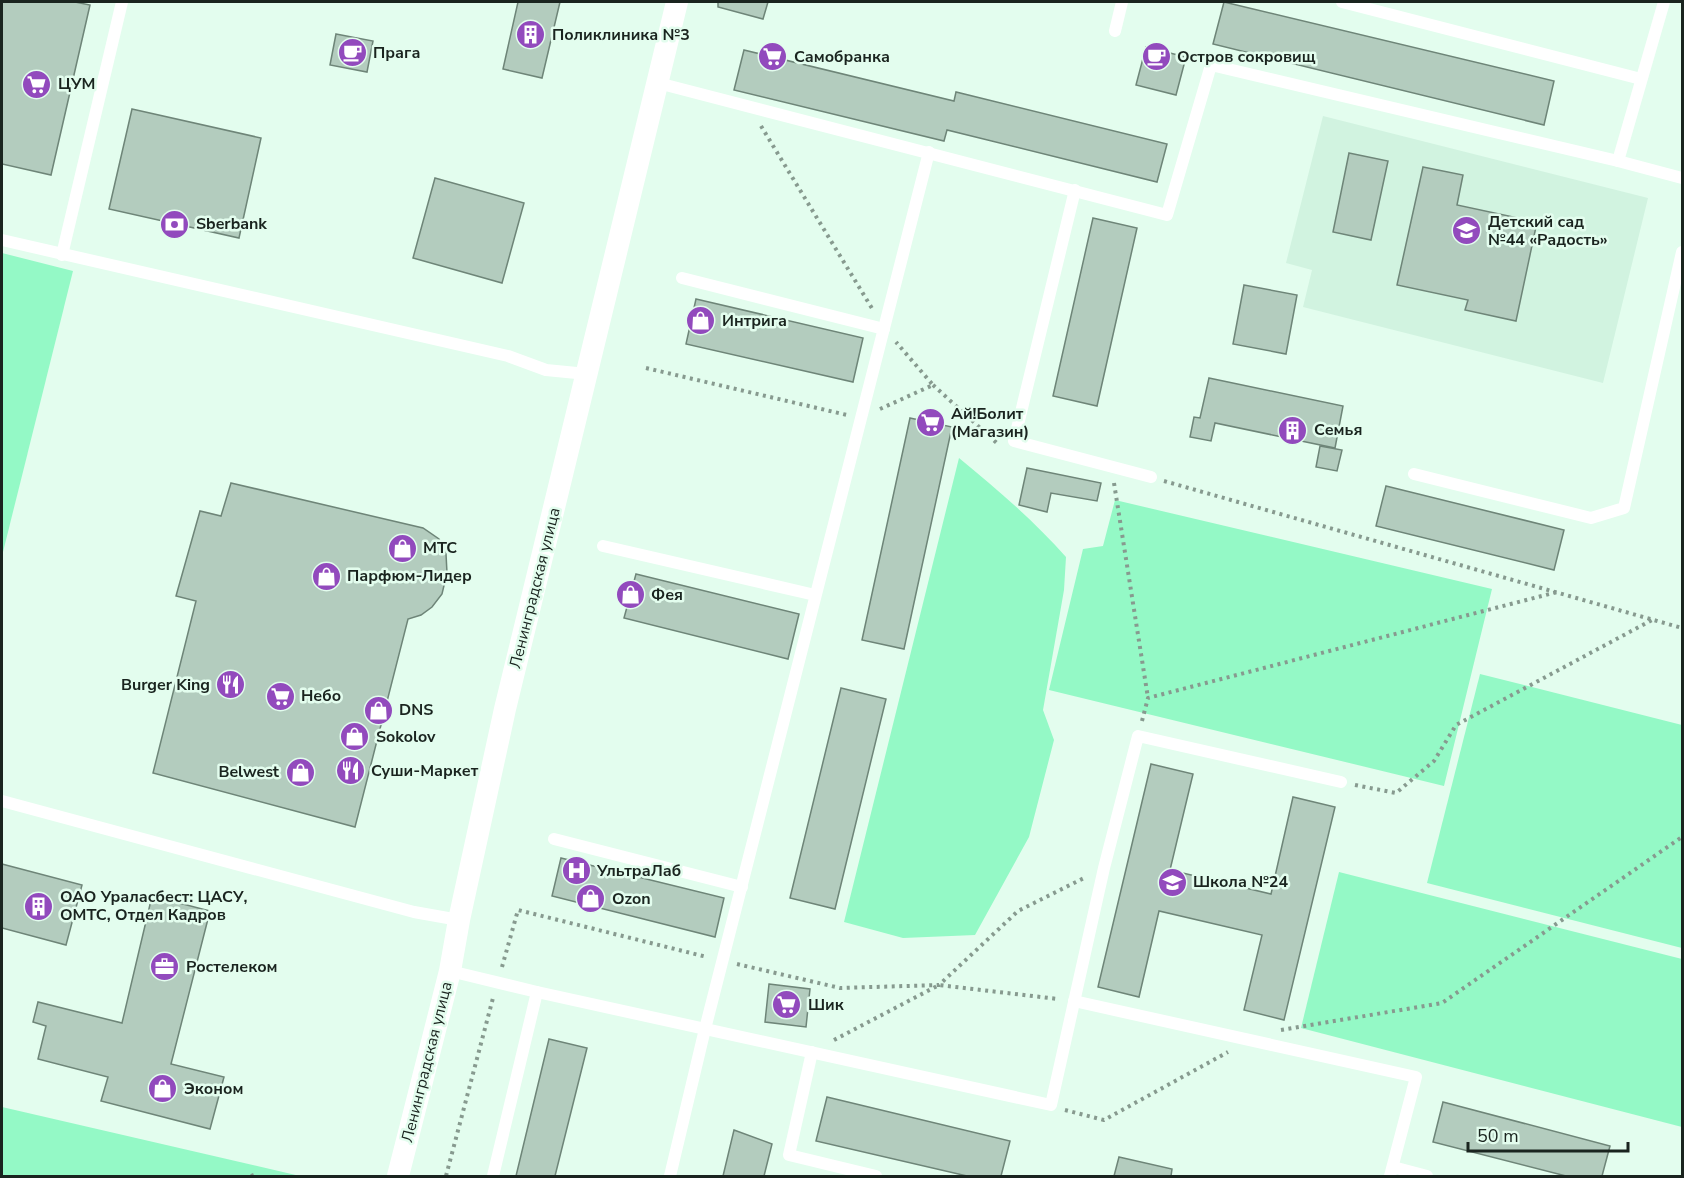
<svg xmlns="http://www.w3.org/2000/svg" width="1684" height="1178" viewBox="0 0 1684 1178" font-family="'Nunito Sans',sans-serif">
<rect width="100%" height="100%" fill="#e3fdee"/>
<!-- built -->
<polygon fill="#d1f3e0" points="1323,116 1648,198 1603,383 1303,307 1312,270 1286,263"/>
<!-- green -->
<g fill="#94f9c6">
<polygon points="2,253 73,271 2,556"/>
<path d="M959,458C997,489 1034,521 1066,557L1064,590L1043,710L1054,740L1029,837L975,935L903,938L844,922Z"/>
<polygon points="1115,500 1492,589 1444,786 1049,690 1083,549 1103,546"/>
<polygon points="1480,674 1682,725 1682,948 1427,883"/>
<polygon points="1339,872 1682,959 1682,1127 1301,1028"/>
<polygon points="2,1107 300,1176 2,1176"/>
</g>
<!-- building -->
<g fill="#b3ccbe" stroke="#6e8578" stroke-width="1.5">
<polygon points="2,2 75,2 90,5 51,175 2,164"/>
<polygon points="518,2 560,2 542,78 503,69"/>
<polygon points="718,2 768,2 763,19 718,7"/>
<polygon points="1224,2 1554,81 1544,125 1213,44"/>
<polygon points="336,34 373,41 367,72 330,65"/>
<polygon points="1146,47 1186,57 1176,95 1136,85"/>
<polygon points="744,50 954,101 956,92 1167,144 1157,182 947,130 944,141 734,90"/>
<polygon points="132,109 261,138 239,238 109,209"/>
<polygon points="1349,153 1388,161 1371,240 1333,232"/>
<polygon points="1423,167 1463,175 1457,205 1537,222 1516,321 1465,310 1468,300 1397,285"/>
<polygon points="435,178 524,203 502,283 413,258"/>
<polygon points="1093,218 1137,228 1097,406 1053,396"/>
<polygon points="1244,285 1297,295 1286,354 1233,344"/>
<polygon points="696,299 863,338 853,382 686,344"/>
<polygon points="1209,378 1343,406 1335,448 1215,423 1211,441 1190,437 1194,417 1200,418"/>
<polygon points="910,418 952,427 904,649 862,640"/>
<polygon points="1320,446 1342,450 1337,471 1316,467"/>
<polygon points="1027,468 1101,483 1097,501 1051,493 1047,512 1019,505"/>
<polygon points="231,483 423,528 439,539 446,554 447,573 442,594 432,607 421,615 408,619 355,827 153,773 196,601 176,596 200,511 221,516"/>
<polygon points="1386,486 1564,530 1554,570 1376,526"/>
<polygon points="636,574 799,614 788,659 624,618"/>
<polygon points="841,688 886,699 835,909 790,898"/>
<polygon points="1151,764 1193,774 1170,870 1271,894 1293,797 1335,807 1284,1020 1244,1010 1262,935 1159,911 1139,997 1098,987"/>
<polygon points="561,858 724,898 715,937 552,896"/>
<polygon points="2,864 82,885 66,945 2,928"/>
<polygon points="152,896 210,911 171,1064 224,1077 210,1129 101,1101 108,1077 38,1059 46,1026 33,1022 38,1002 122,1023"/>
<polygon points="769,984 810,989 806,1027 765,1022"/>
<polygon points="549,1039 587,1048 555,1176 516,1176"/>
<polygon points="827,1097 1010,1141 1001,1176 967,1176 816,1141"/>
<polygon points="1443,1102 1610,1146 1602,1176 1566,1176 1433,1142"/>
<polygon points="734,1130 772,1144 764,1176 723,1176"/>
<polygon points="1119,1157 1172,1169 1171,1176 1114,1176"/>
</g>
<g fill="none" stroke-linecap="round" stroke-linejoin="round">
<!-- path -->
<g stroke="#879a8f" stroke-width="4" stroke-dasharray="3 4.5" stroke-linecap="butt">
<polyline points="761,126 873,310"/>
<polyline points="646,368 847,415"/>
<polyline points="933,385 999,445"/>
<polyline points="880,409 933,385 896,342"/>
<polyline points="1164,481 1682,628"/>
<polyline points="1114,483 1148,698"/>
<polyline points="1142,721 1148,698 1557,592"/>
<polyline points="1355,785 1396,793 1434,761 1456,725 1652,620"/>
<polyline points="737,964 840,988 939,985 1018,911 1086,877"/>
<polyline points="502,967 518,910 707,957"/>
<polyline points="1281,1030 1442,1003 1682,837"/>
<polyline points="834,1040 939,985 1058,999"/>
<polyline points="1065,1110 1104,1120 1228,1052"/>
<polyline points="251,1176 256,1174"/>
<polyline points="446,1176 493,998"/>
</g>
<!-- lane -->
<g stroke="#fff" stroke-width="12">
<polyline points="1342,2 1641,79"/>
<polyline points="1115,31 1122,2"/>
<polyline points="658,83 1167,215 1211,65 1618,161 1682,178"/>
<polyline points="1618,161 1664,2"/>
<polyline points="1075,190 1014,441 1151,477"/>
<polyline points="2,240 508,356 546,370 587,374"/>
<polyline points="62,255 122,2"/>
<polyline points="682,278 884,329"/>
<polyline points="1414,474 1591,518 1624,508 1682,252"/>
<polyline points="603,546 815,595"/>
<polyline points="2,801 414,912 459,920"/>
<polyline points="554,839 742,887"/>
<polyline points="450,971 537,992 1051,1105 1104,868 1138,736 1341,782"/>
<polyline points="1074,1001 1416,1077 1390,1176"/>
<polyline points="812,1052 789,1155 876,1176"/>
<polyline points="1393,1167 1427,1176"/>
<polyline points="493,1176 537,992"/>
<polyline points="670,1176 705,1029 929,152"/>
</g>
<!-- street -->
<polyline stroke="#fff" stroke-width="22" points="398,1176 450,971 459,920 505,709 677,2"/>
</g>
<!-- icons -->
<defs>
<symbol id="building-disc" viewBox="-11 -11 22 22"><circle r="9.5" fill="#924abd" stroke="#e3fdee"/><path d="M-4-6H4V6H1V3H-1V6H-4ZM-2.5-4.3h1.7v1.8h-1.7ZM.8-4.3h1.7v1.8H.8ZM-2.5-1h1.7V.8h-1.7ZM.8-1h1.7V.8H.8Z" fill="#fff"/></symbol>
<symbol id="cafe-disc" viewBox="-11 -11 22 22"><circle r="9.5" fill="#924abd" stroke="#e3fdee"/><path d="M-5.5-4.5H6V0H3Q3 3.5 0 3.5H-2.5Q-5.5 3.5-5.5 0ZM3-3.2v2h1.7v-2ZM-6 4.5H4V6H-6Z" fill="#fff"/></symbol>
<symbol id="supermarket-disc" viewBox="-11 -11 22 22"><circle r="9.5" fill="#924abd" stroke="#e3fdee"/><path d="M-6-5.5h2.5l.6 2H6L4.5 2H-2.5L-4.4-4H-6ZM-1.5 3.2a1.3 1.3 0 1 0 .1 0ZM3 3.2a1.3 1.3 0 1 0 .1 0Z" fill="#fff"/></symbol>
<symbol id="bank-disc" viewBox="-11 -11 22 22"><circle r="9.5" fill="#924abd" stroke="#e3fdee"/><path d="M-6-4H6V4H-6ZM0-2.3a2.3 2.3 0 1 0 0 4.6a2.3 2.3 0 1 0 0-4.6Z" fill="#fff"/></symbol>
<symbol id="school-disc" viewBox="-11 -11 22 22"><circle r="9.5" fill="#924abd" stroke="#e3fdee"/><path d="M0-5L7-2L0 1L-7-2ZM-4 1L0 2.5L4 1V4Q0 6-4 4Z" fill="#fff"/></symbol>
<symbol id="shop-disc" viewBox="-11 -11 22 22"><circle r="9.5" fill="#924abd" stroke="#e3fdee"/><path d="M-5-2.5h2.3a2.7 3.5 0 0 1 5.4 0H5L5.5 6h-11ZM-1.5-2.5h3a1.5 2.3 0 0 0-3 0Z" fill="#fff"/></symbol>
<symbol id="restaurant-disc" viewBox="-11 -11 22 22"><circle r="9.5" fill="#924abd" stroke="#e3fdee"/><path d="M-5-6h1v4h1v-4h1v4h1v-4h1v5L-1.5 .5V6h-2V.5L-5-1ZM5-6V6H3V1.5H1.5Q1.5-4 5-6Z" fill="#fff"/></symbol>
<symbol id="hospital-disc" viewBox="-11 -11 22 22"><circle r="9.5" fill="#924abd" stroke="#e3fdee"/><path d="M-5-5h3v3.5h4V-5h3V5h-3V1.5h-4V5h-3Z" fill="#fff"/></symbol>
<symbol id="office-disc" viewBox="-11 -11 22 22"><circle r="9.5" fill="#924abd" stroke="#e3fdee"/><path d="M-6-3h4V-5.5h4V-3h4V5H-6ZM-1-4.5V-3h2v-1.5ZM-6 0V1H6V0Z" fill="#fff"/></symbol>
</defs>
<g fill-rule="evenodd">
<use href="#building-disc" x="514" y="18" width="33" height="33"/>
<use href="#cafe-disc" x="336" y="36" width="33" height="33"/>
<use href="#supermarket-disc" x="756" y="40" width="33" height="33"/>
<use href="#cafe-disc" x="1140" y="40" width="33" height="33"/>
<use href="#supermarket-disc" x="20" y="68" width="33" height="33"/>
<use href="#bank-disc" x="158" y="208" width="33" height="33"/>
<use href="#school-disc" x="1450" y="214" width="33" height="33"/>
<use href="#shop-disc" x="684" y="304" width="33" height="33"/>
<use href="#supermarket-disc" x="914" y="406" width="33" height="33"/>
<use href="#building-disc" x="1276" y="414" width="33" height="33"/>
<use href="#shop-disc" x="386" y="532" width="33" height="33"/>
<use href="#shop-disc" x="310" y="560" width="33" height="33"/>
<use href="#shop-disc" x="614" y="578" width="33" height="33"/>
<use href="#restaurant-disc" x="214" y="668" width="33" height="33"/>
<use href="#supermarket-disc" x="264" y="680" width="33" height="33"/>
<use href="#shop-disc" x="362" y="694" width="33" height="33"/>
<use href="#shop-disc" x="338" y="720" width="33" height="33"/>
<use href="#restaurant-disc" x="334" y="754" width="33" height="33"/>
<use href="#shop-disc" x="284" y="756" width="33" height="33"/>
<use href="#hospital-disc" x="560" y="854" width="33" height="33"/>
<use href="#school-disc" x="1156" y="866" width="33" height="33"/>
<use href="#shop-disc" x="574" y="882" width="33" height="33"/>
<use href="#building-disc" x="22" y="890" width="33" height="33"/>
<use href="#office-disc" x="148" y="950" width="33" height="33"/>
<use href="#supermarket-disc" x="770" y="988" width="33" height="33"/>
<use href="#shop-disc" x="146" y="1072" width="33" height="33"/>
</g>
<g text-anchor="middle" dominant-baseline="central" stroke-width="5" stroke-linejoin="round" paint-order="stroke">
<!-- poi labels -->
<g font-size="16" font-weight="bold" fill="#1a241f" stroke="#e3fdee" text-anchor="start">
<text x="552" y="35">Поликлиника №3</text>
<text x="373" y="53">Прага</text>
<text x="794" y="57">Самобранка</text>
<text x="1177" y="57">Остров сокровищ</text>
<text x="58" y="84">ЦУМ</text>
<text x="1488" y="222">Детский сад<tspan x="1488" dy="18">№44 «Радость»</tspan></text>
<text x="196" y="224">Sberbank</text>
<text x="722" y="321">Интрига</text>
<text x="951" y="414">Ай!Болит<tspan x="951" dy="18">(Магазин)</tspan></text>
<text x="1314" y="430">Семья</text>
<text x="423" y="548">МТС</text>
<text x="347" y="576">Парфюм-Лидер</text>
<text x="651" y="595">Фея</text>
<text x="210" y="685" text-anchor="end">Burger King</text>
<text x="301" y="696">Небо</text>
<text x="399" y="710">DNS</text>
<text x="376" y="737">Sokolov</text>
<text x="371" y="771">Суши-Маркет</text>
<text x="279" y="772" text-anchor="end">Belwest</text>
<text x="597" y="871">УльтраЛаб</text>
<text x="1193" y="882">Школа №24</text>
<text x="60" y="897">ОАО Ураласбест: ЦАСУ,<tspan x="60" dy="18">ОМТС, Отдел Кадров</tspan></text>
<text x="612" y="899">Ozon</text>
<text x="186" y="967">Ростелеком</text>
<text x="808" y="1005">Шик</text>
<text x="184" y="1089">Эконом</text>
</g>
<!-- street labels -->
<g font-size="16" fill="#1a241f" stroke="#e3fdee">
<text transform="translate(535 588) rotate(-76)">Ленинградская улица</text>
<text transform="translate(427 1062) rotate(-76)">Ленинградская улица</text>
</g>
</g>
<!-- border -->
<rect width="1684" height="1178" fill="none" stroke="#1a241f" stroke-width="6"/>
<!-- scale -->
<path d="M1468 1142v9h160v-9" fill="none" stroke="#1a241f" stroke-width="3"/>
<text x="1477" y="1142" font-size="18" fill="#1a241f" stroke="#e3fdee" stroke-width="4.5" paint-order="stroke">50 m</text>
</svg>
